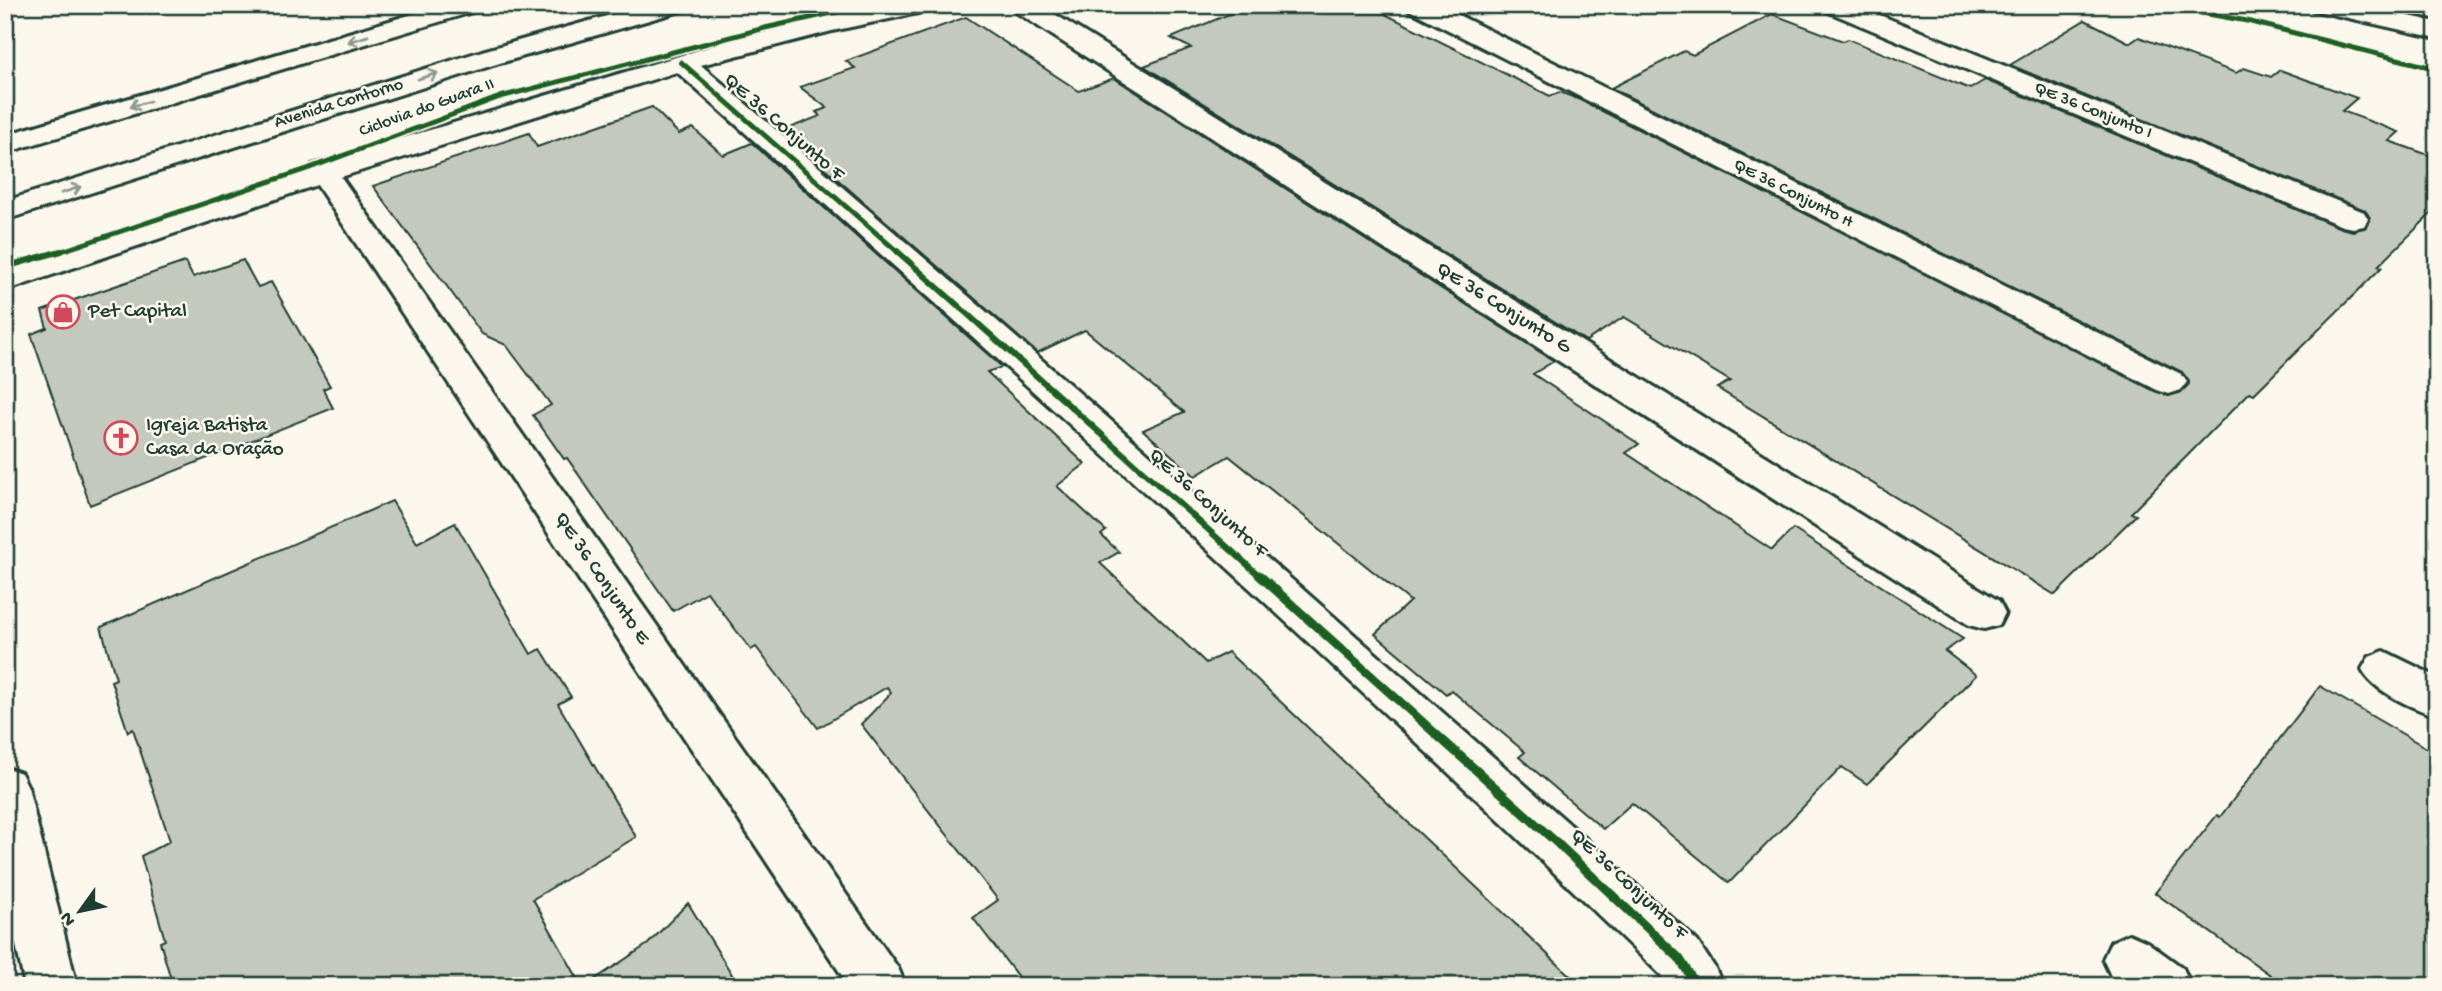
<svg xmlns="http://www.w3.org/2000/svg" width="2442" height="991" viewBox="0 0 2442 991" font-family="'Gochi Hand',sans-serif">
<rect width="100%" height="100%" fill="#fbf7ec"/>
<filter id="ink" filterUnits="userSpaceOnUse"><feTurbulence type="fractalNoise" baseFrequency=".0143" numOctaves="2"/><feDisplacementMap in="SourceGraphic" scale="14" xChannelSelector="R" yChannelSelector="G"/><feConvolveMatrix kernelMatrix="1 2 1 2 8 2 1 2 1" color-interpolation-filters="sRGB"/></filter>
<g filter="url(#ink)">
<!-- building -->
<g fill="#c4c9be" stroke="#1f3d34" stroke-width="2">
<polygon points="1251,5 1355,5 1368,12 1375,9 1550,96 1560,92 1580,100 2168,396 2182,392 2189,384 2182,372 1611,88 1684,51 1693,55 1772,14 1843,41 1848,39 1970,89 1985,80 2341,228 2353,231 2366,227 2370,218 2365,210 2010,65 2085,20 2130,43 2139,37 2236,73 2244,68 2271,77 2280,70 2357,98 2342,111 2399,132 2389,141 2437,158 2437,208 2378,266 2382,267 2254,394 2250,392 2131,513 2136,515 2055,595 1717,388 1730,381 1624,317 1586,341 1144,66 1191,48 1171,38"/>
<polygon points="966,17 1079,91 1114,78 1554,361 1533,374 1639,444 1626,453 1772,550 1793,529 1963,639 1945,651 1976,675 1867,784 1842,767 1729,883 1632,803 1603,829 1519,757 1525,752 1451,690 1446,694 1375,634 1410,601 1229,456 1195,476 1143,430 1184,412 1085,330 1037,353 782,131 820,116 816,112 827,108 800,87 855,68 846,61"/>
<polygon points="652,107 679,134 693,128 723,155 752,143 1002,367 987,372 1085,464 1057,486 1106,531 1101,535 1119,552 1100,563 1206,663 1228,652 1581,986 1025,986 973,918 998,900 861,724 891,693 887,687 818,728 756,647 751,650 707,592 673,611 567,458 564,459 533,415 551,405 506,345 482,334 373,186 529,133 537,147"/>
<polygon points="243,260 258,287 271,282 330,386 323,389 333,408 90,505 31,334 47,328 42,311 185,262 193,277"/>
<polygon points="392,501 417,543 455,523 531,654 541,649 571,697 558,704 636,837 533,899 582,986 173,986 160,942 165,940 141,856 170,841 133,729 128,732 111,681 116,679 101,627"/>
<polygon points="2320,686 2437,754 2437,986 2286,986 2155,893 2217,815 2220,817"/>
<polygon points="688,903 739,986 585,986 648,944"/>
</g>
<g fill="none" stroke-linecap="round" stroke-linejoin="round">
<defs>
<g id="minor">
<path d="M935,5L932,10L832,31L701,65L1026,346L1574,828L1697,941L1715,968L1723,986H1667L1661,975C1341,666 1009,368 677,72L341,177L898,968L906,986H849L317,185L5,291V270L309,168L312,165L733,40L883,5Z"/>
<polygon points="1010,5 1040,5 1999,601 2005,613 1999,625 1984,629 1969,625 1013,10"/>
<polygon points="1406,5 1438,5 2181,374 2187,382 2181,390 2169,394 2157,390 1409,10"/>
<polygon points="1821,5 1855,5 2364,212 2368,219 2364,226 2353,228 2342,226 1824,10"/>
<path d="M2384,651L2437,677V716C2412,708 2374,692 2362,669L2369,657Z"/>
<polygon points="5,767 21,773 28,787 77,986 25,986 5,895"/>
<polygon points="2129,934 2147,942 2183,968 2191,986 2123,986 2111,976 2103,959 2111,942"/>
</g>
<g id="secondary">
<polygon points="443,5 482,5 479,10 5,153 5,135"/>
<polygon points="646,5 687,5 684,10 500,63 5,220 5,201 482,51"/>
<polygon points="2310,5 2358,5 2437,22 2437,38 2313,10"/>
</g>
</defs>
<!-- minor casing -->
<use href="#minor" stroke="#1f3d34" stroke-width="6"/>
<!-- secondary casing -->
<use href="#secondary" stroke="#1f3d34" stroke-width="6"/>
<!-- minor -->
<use href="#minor" fill="#fbf7ec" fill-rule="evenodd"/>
<!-- secondary -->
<use href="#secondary" fill="#fbf7ec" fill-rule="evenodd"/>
<defs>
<g id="cycleway-far2">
<polyline points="2157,5 2247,21 2437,69"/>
<polyline points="681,62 899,253"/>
<polyline points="56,253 307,169 500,97 765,28 868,5"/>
</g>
<g id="cycleway-far1">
<polyline points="897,251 1261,577"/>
<polyline points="5,267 61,251"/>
</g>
<polyline id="cycleway" points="1259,575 1557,843 1679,958 1697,986"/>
</defs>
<!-- cycleway-far2 casing -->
<use href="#cycleway-far2" stroke="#fbf7ec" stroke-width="9"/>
<!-- cycleway-far1 casing -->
<use href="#cycleway-far1" stroke="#fbf7ec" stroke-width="10"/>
<!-- cycleway casing -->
<use href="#cycleway" stroke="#fbf7ec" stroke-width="13"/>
<!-- cycleway-far2 -->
<use href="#cycleway-far2" stroke="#1b5e20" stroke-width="5"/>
<!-- cycleway-far1 -->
<use href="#cycleway-far1" stroke="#1b5e20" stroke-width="6"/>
<!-- cycleway -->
<use href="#cycleway" stroke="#1b5e20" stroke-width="9"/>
</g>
<!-- one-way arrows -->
<defs><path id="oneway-shaft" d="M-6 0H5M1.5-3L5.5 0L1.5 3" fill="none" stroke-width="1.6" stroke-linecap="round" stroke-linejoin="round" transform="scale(1.75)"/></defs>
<g stroke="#8d9a90">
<use href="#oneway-shaft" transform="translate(358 39) rotate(163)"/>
<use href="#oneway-shaft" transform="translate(428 76) rotate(-17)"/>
<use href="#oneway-shaft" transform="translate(140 104) rotate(164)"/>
<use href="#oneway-shaft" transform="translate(71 190) rotate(-18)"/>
</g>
</g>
<!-- icons -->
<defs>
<symbol id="shop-ring" viewBox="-11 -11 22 22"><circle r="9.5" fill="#fbf7ec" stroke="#d1495b" stroke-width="1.5"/><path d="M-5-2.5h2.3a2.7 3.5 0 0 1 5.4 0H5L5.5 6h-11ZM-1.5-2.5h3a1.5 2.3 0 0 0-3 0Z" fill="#d1495b"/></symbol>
<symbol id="church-ring" viewBox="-11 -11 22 22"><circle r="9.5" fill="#fbf7ec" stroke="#d1495b" stroke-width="1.5"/><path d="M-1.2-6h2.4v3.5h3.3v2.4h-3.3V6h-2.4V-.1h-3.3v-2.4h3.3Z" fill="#d1495b"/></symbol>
</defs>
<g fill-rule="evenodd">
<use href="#shop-ring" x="44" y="293" width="38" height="38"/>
<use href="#church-ring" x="102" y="419" width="38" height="38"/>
</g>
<g text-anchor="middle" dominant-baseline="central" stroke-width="5" stroke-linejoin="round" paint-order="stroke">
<!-- far-street labels -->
<g font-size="18" fill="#1f3d34" stroke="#fbf7ec">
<text transform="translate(339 104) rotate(-17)">Avenida Contorno</text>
<text transform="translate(427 108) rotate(-20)">Ciclovia do Guara II</text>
<text transform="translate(2093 111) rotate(22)">QE 36 Conjunto I</text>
<text transform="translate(1793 194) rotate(27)">QE 36 Conjunto H</text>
</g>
<!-- street labels -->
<g font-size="21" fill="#1f3d34" stroke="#fbf7ec">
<text transform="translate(783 128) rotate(41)">QE 36 Conjunto F</text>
<text transform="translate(1503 309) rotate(32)">QE 36 Conjunto G</text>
<text transform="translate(1207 504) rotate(42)">QE 36 Conjunto F</text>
<text transform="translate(601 579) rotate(56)">QE 36 Conjunto E</text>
<text transform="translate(1628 885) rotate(43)">QE 36 Conjunto F</text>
</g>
<!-- poi labels -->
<g font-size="21" fill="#1f3d34" stroke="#fbf7ec" text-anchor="start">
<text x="88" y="312">Pet Capital</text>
<text x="146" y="426">Igreja Batista<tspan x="146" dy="24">Casa da Oração</tspan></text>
</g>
</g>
<!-- margin -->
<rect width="2442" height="991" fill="none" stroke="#fbf7ec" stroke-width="28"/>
<rect x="14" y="14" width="2414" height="963" fill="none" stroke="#1f3d34" stroke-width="2.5" filter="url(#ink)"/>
<!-- north arrow -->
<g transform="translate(80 911) rotate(237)" stroke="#fbf7ec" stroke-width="5" paint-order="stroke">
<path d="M0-5L12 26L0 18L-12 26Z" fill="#1f3d34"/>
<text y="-10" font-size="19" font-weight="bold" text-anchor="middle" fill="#1f3d34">N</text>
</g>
</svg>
